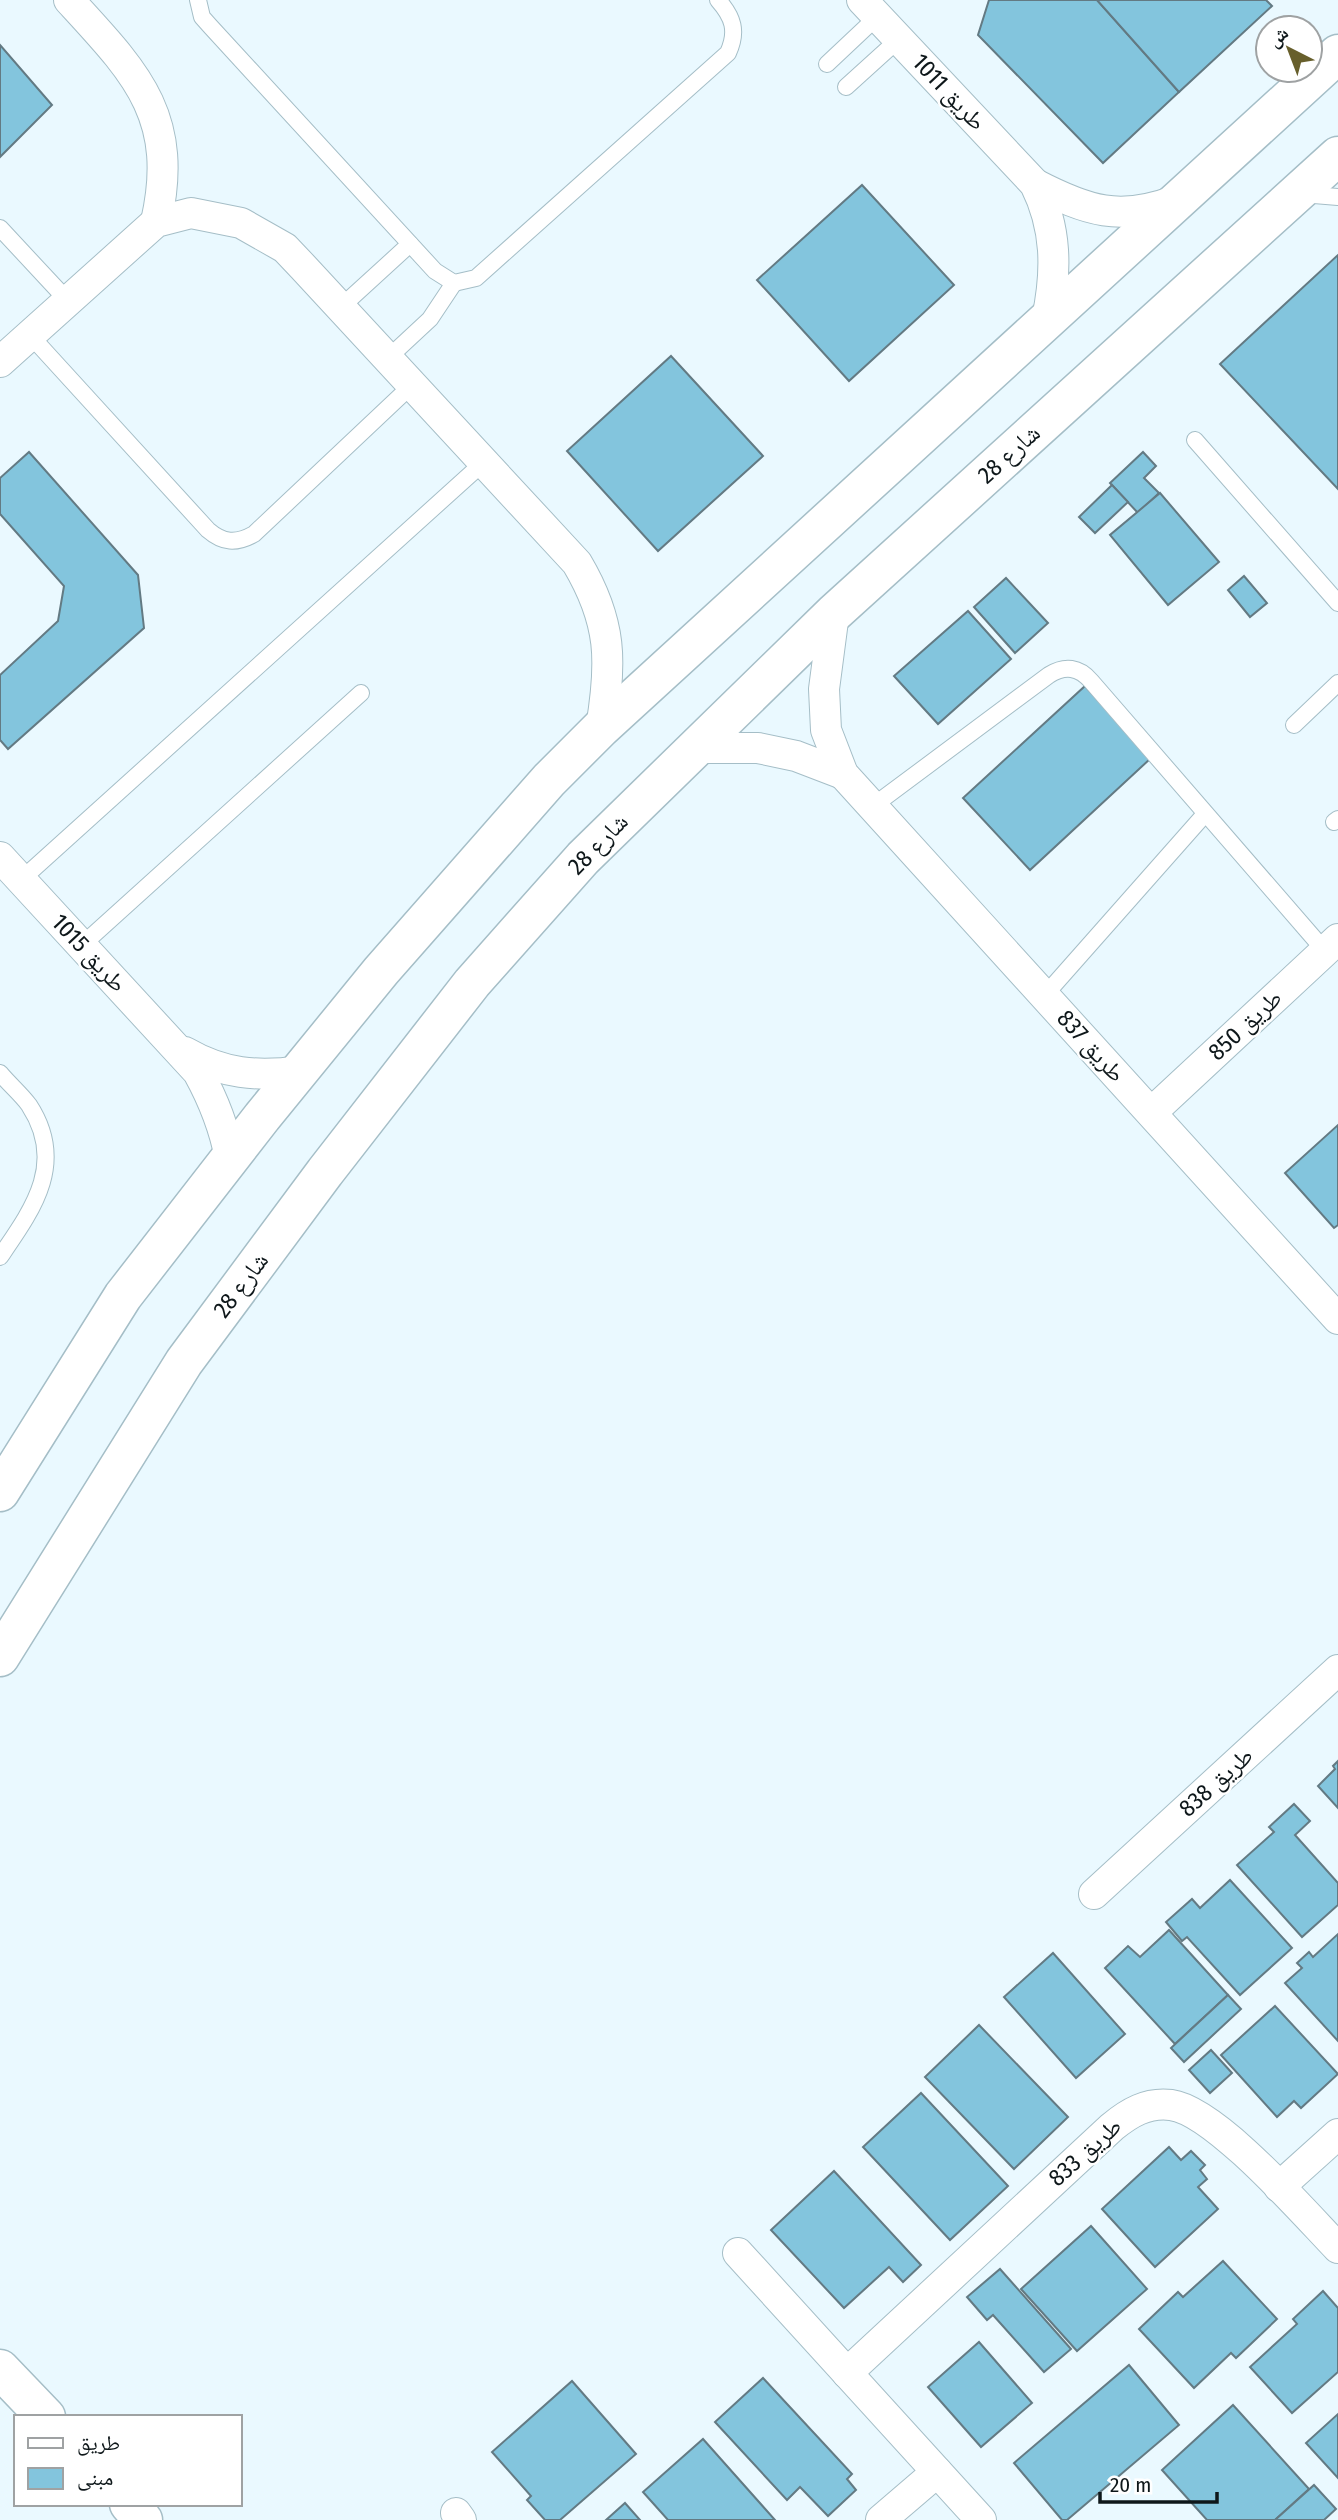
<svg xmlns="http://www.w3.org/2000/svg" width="1338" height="2520" viewBox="0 0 1338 2520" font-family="'Fira Sans Condensed','Noto Naskh Arabic',sans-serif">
<rect width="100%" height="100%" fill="#eaf9ff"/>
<!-- building -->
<g fill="#83c5dd" stroke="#637a83" stroke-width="2">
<polygon points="989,0 1097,0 1179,92 1103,163 978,35"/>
<polygon points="1097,0 1266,0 1272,6 1179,92"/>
<polygon points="0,45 52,105 0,157"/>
<polygon points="862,185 954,285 849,381 757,280"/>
<polygon points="1338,255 1338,489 1220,364"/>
<polygon points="671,356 763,456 658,551 567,451"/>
<polygon points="29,452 138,575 144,628 8,749 0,740 0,675 58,621 64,586 0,514 0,478"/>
<polygon points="1143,452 1156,466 1144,478 1159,493 1138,513 1110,483"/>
<polygon points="1112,485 1128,502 1095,533 1079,517"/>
<polygon points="1160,493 1219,562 1168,605 1110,535"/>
<polygon points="1244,576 1267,603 1250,617 1228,590"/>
<polygon points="1006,578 1048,623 1015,653 974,607"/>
<polygon points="968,611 1011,659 938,724 894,676"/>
<polygon points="1085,686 1151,758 1030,870 963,798"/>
<polygon points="1338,1125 1338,1225 1334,1228 1285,1173"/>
<polygon points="1338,1761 1338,1808 1318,1786 1335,1769 1333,1766"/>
<polygon points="1294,1804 1310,1821 1295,1835 1338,1883 1338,1905 1302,1937 1237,1865 1274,1832 1269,1827"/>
<polygon points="1230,1880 1292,1948 1240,1995 1187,1937 1182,1941 1166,1922 1192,1899 1200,1908"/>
<polygon points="1169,1930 1228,1995 1175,2044 1105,1968 1128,1946 1140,1957"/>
<polygon points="1338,1934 1338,2041 1285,1983 1302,1968 1297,1963 1309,1952 1313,1957"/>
<polygon points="1053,1953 1125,2034 1076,2078 1004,1997"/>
<polygon points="1228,1995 1241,2009 1184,2062 1171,2048"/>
<polygon points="1275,2006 1338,2074 1301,2108 1294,2101 1277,2117 1221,2055"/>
<polygon points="979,2025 1068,2117 1014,2169 925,2077"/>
<polygon points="1211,2050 1232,2073 1210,2093 1189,2070"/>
<polygon points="921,2093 1008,2186 950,2240 863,2147"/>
<polygon points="1169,2147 1181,2160 1191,2151 1205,2165 1200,2170 1207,2179 1198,2187 1218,2209 1155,2267 1102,2209"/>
<polygon points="834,2171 921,2265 903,2282 889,2267 844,2308 771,2230"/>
<polygon points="1091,2226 1147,2289 1077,2351 1021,2289"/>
<polygon points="1223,2261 1277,2319 1236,2358 1231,2353 1194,2388 1139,2329 1178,2292 1183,2297"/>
<polygon points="1000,2269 1071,2349 1044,2372 993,2315 987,2320 967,2297"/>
<polygon points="1323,2291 1338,2308 1338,2372 1292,2413 1250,2367 1297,2324 1293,2319"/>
<polygon points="979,2342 1032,2403 981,2447 928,2387"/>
<polygon points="1129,2365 1179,2425 1067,2520 1062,2520 1014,2463"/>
<polygon points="763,2378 852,2474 847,2479 856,2490 828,2516 800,2487 787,2500 715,2422"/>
<polygon points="572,2381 636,2454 560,2520 545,2520 527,2500 531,2496 492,2452"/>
<polygon points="1233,2405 1309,2489 1275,2520 1207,2520 1162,2470"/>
<polygon points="1338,2414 1338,2478 1306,2443"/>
<polygon points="703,2439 775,2520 668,2520 643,2492"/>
<polygon points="1314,2485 1336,2509 1324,2520 1275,2520"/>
<polygon points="625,2503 640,2520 606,2520"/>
</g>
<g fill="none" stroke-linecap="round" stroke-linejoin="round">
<defs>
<g id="lane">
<path d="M198,0L202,17L210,26L435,271L454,283L476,278L728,53C738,31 733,17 718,0"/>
<polyline points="827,64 878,16"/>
<polyline points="846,87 899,39"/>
<polyline points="1302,194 1338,197"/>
<polyline points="0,228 68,301"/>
<polyline points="341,307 410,244"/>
<path d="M30,335L208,530C223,543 236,544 254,534L412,385"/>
<polyline points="387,359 430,319 454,283"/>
<polyline points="1195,440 1338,603"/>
<polyline points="1294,725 1338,683"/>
<path d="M873,806L1049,675C1065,665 1079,667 1091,681L1325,951"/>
<polyline points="1334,822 1338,819"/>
<polyline points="21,880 484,462"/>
<polyline points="81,946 361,693"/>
<polyline points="1045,995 1205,814"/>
<path d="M0,1073C9,1084 21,1094 29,1105C67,1163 33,1209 0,1257"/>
</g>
<g id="street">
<path d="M69,0C136,73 180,116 156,222"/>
<path d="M862,0L1035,184C1057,228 1057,271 1047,319"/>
<path d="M1035,184C1087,211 1120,222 1177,200"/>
<path d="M0,362L156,222L191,213L241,223L285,248L303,267L577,563C612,622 612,662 601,728"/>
<polyline points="834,613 824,689 826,730 843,774 1338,1319"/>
<polyline points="693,748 758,748 796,756 843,774"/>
<path d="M0,857L198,1072C214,1101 224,1126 230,1158"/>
<path d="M185,1052C223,1074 257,1077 300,1071"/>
<polyline points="1152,1112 1338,939"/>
<polyline points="1094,1894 1338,1670"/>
<polyline points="1279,2187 1338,2134"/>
<polyline points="738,2253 981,2520"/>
<path d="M847,2373L1112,2127C1129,2113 1147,2102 1171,2105C1216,2111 1305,2214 1338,2248"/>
<polyline points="456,2513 461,2520"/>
<polyline points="881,2520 937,2472"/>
</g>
<g id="secondary">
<polyline points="0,1492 123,1296 262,1117 381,971 549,780 601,728 1338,54"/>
<polyline points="0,1657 184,1362 325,1172 472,983 583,858 834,613 1338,156"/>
<polyline points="0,2369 46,2417"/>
<polyline points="129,2504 143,2520"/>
</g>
</defs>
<!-- lane casing -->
<use href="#lane" stroke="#a5bec7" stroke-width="18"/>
<!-- street casing -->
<use href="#street" stroke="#a5bec7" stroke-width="32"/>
<!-- secondary casing -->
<use href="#secondary" stroke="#a5bec7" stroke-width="41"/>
<!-- lane -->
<use href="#lane" stroke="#fff" stroke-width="16"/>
<!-- street -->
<use href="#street" stroke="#fff" stroke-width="30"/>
<!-- secondary -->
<use href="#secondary" stroke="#fff" stroke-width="38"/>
</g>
<g text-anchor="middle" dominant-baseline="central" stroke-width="5" stroke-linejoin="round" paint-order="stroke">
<!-- street labels -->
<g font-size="24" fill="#0e171a" stroke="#fff">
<text transform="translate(949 92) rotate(47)">طريق 1011</text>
<text transform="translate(1009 454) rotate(-42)">شارع 28</text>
<text transform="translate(598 844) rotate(-46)">شارع 28</text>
<text transform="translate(89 953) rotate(47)">طريق 1015</text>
<text transform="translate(1245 1025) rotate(-43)">طريق 850</text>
<text transform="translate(1091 1046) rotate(48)">طريق 837</text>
<text transform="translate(241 1285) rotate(-53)">شارع 28</text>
<text transform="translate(1216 1782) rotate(-42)">طريق 838</text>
<text transform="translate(1085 2152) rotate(-42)">طريق 833</text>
</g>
</g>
<!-- legend -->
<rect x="14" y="2415" width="228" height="91" fill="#ffffff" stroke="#9fa2a3" stroke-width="2"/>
<rect x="28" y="2438" width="35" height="10" fill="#ffffff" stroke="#9fa2a3" stroke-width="2"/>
<text x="77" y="2450" font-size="21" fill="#0e171a">طريق</text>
<rect x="28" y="2468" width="35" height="21" fill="#83c5dd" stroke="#9fa2a3" stroke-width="2"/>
<text x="77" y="2485" font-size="21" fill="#0e171a">مبنى</text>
<!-- north arrow -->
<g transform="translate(1289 49) rotate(318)"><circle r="33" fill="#ffffff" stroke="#9fa2a3" stroke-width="2"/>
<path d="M0-5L12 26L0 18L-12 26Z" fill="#675f2c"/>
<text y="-10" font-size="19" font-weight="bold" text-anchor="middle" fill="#0e171a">ش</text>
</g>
<!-- scale -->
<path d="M1100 2492v10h117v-10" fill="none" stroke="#0e171a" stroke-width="3.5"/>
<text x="1110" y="2492" font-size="21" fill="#0e171a" stroke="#ffffff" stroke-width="5" paint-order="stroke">20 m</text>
</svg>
